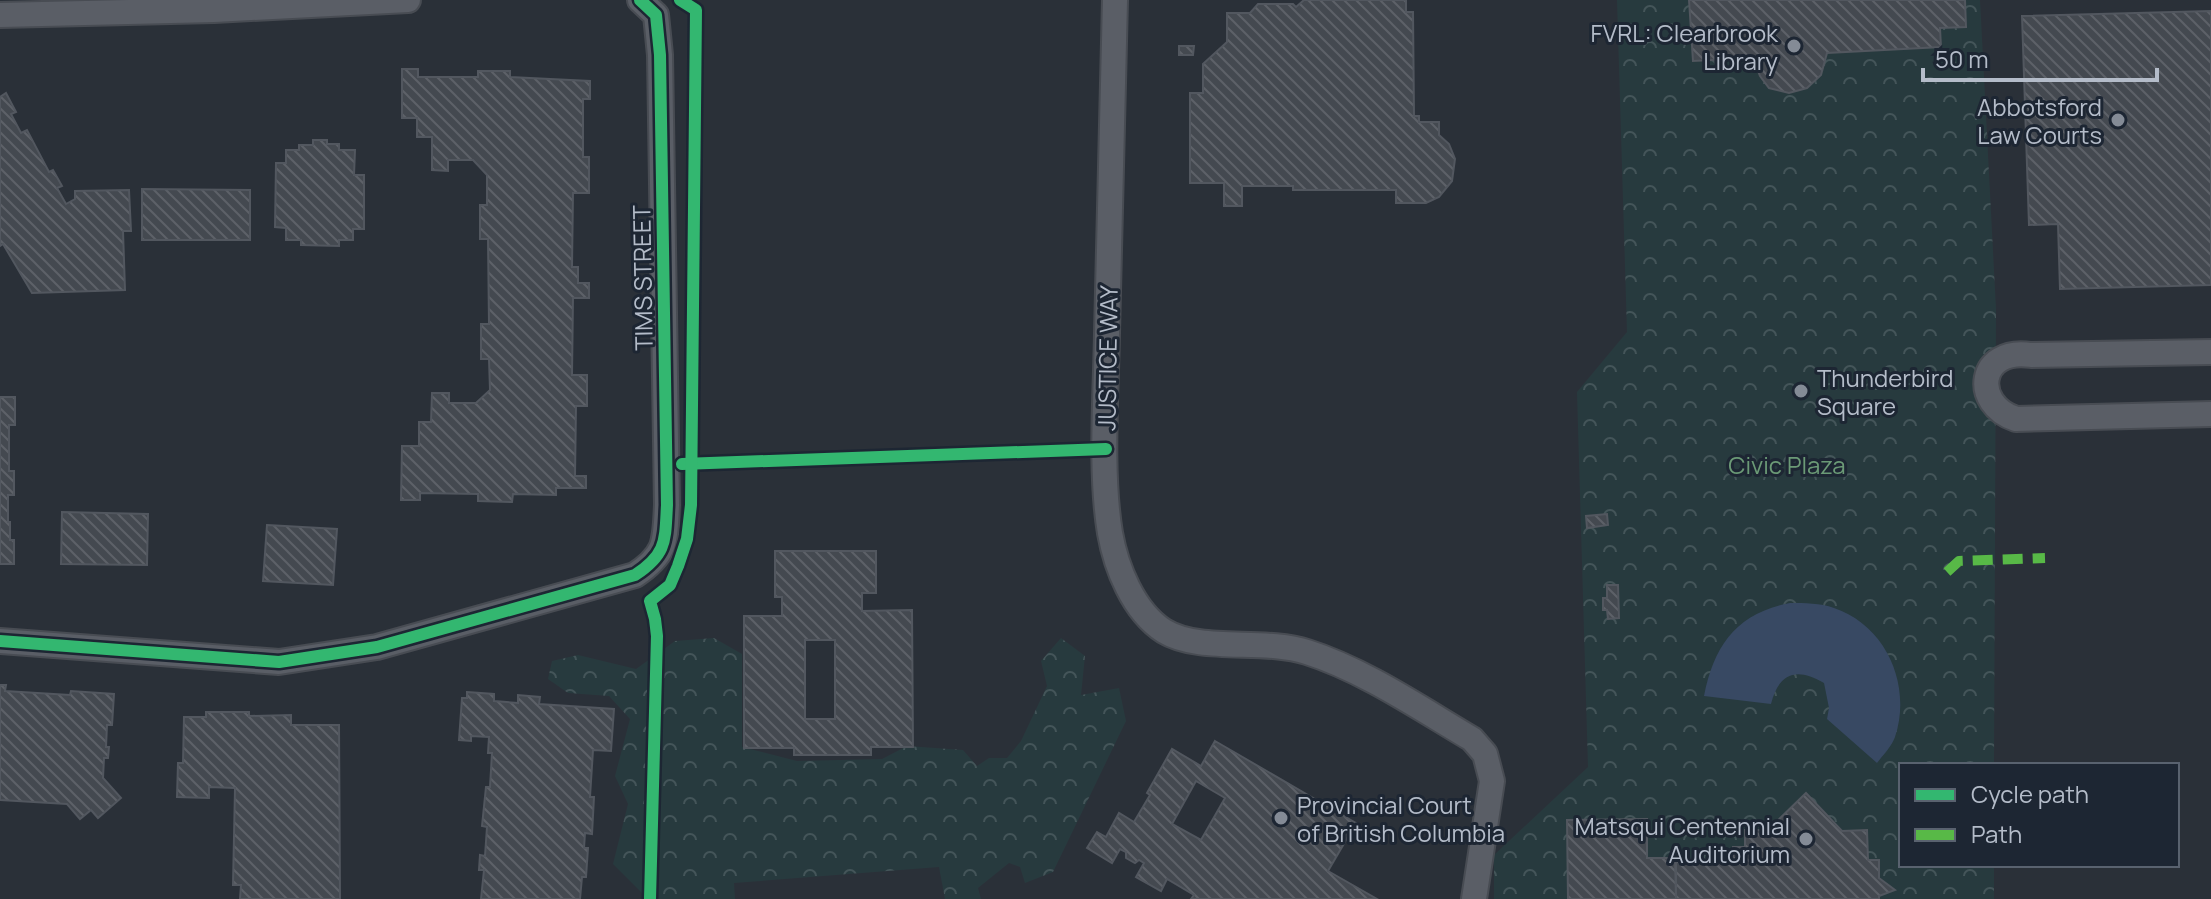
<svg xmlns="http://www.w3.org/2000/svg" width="2211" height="899" viewBox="0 0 2211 899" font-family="Manrope,sans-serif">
<defs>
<pattern id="forest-crowns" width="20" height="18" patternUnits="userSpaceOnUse" patternTransform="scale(2)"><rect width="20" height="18" fill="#273a3e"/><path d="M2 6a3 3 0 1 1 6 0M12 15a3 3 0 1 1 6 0" fill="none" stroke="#445559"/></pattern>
<pattern id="building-back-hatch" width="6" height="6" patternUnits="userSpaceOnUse" patternTransform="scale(2)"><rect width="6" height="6" fill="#444950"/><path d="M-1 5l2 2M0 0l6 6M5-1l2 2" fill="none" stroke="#5d6168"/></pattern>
</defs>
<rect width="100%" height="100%" fill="#2a3038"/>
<!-- forest -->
<g fill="url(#forest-crowns)">
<polygon points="1617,0 1980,0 1996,309 1994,765 1901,765 1901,865 1994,865 1994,899 1494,899 1494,855 1588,767 1577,392 1627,332"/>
<polygon points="714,638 742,654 742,747 797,761 882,759 907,746 963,750 977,766 989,758 1007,758 1021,741 1047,686 1041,661 1061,638 1085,656 1081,695 1119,688 1126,721 1053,872 1025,883 1020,867 1009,863 978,888 981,899 945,899 939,867 734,883 735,899 648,899 613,864 628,804 615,776 630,719 609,696 568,693 548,679 552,661 578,655 636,669 675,641"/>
</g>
<!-- water -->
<path fill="#384963" d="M1790,603C1805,603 1820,603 1834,608C1887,626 1912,686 1895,737C1892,746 1883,755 1877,763L1827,719L1829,708L1824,683C1797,667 1779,672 1771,704L1704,696C1714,645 1737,613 1790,603Z"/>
<!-- building -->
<g fill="url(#building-back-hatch)" stroke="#52575f" stroke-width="2" fill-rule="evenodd">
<polygon points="1304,0 1406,0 1406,12 1413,12 1414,116 1419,116 1419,122 1439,122 1439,135 1449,144 1455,159 1452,181 1439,197 1426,203 1396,203 1396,190 1293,190 1293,186 1242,186 1242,206 1224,206 1224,183 1190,183 1190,93 1203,93 1203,64 1227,42 1227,13 1250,13 1258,4 1293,4 1296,7"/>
<polygon points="1689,0 1965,0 1966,27 1940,28 1941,47 1827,53 1821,75 1807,88 1789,93 1769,88 1760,76 1753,58 1693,61"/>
<polygon points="2211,11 2211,285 2060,289 2058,224 2029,225 2022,16"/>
<polygon points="1179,46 1194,46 1193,55 1179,55"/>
<polygon points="402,69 418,69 418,77 478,77 478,71 510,71 510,77 590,81 590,99 583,99 583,157 589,157 589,193 573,193 572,267 578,267 578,283 589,283 589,298 573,298 572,375 587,375 587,406 576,406 575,476 586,476 586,488 556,488 556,495 513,494 512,502 478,501 478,494 420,493 420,500 401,500 402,446 419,446 419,422 431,422 432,393 449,393 449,403 476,403 490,390 489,359 481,359 481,324 489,324 488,239 480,239 480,205 487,205 487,175 473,160 448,160 448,171 432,170 432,137 417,137 417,118 402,118"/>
<polygon points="6,93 16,112 11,114 21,133 27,130 49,172 53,170 62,186 57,188 66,204 75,199 75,191 129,190 131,231 123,231 125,290 32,293 3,244 0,246 0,97"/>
<polygon points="313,140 327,140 327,144 339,144 339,150 355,150 354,175 364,175 364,229 353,229 353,240 339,240 339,246 301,245 301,240 286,240 286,228 275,227 276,163 286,163 286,150 299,150 299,145 313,145"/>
<polygon points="142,189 250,190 250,240 142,240"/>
<polygon points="0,397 15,397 15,425 9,425 9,471 14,471 14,495 8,495 8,522 10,522 10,540 14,540 14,564 0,564"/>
<polygon points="62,512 148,514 147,565 61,564"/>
<polygon points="1607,514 1608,525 1587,528 1586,516"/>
<polygon points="267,525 337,529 333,585 263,581"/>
<path d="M775,551H876V593H862V611L912,610L913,747H871V755H794V748H744V616H782V597H775ZM805,640H835V719H805Z"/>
<polygon points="1607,585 1618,585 1619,618 1608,619 1607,610 1603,610 1603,598 1607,598"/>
<polygon points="0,685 6,685 5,691 70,695 71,691 114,694 112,725 107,725 106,747 109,747 108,758 104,758 103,778 121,798 98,818 91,810 80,819 67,804 0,800"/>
<polygon points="467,692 494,694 494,701 518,703 518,695 540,697 539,704 614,709 611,751 593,750 590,797 594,797 592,834 585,833 584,848 588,848 586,877 582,877 580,899 481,899 484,870 479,870 480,855 485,856 487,827 482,826 486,787 490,787 492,753 488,753 489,737 471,736 471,741 459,740 462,698 467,698"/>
<polygon points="206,712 249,712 249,716 291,715 291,725 339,725 340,899 240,899 241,885 233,885 235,788 209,787 209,798 177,797 178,763 183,763 184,717 206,717"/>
<path d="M1215,741L1356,823L1328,871L1377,899H1191L1194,895L1167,879L1161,891L1136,877L1144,863L1139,860L1135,863L1126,858V852L1120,849L1112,863L1087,848L1097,832L1106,837L1119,813L1134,822L1150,795L1147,793L1172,749L1201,766ZM1196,781L1225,798L1201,840L1172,824Z"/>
<polygon points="1806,793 1842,831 1867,830 1868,860 1879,860 1879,878 1895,890 1879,896 1879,899 1676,899 1676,859 1733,859 1733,847 1745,847 1745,830 1768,830"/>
<polygon points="1647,819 1647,858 1675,858 1676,899 1568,899 1567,820"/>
</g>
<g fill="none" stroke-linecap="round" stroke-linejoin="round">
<defs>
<g id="street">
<path d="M1115,0C1112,111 1110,222 1107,333C1106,395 1100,472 1110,533C1116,567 1133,611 1164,631C1200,653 1264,638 1307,652C1364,670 1421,709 1472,739L1485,754L1492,781L1474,899"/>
<polyline points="0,15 214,10 408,0"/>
<path d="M2211,352L2031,355C1978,347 1971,404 2016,419L2211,414"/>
<path d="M0,641L279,662L377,647L635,575C667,554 665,541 667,505L660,55L656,15L640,0"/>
</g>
</defs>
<!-- street casing -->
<use href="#street" stroke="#484c53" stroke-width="28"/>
<!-- street -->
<use href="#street" stroke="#5a5e66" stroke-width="24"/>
<!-- quiet -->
<polyline stroke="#58b947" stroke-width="10" stroke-dasharray="20 10" stroke-linecap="butt" points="1947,572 1959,561 2045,558"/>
<defs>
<g id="cycleway">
<polyline points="682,464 1106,449"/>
<path d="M0,641L279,662L377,647L635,575C667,554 665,541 667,505L660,55L656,15L640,0"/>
<polyline points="650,899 657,636 655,619 650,601 670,585 678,566 687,539 691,505 696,10 680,0"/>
</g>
</defs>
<!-- cycleway casing -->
<use href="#cycleway" stroke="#1d2633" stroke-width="17"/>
<!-- cycleway -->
<use href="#cycleway" stroke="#33b770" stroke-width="12"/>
</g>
<!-- markers -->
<g fill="#848b96" stroke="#1d2633" stroke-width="3">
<circle cx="1794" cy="46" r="8"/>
<circle cx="2118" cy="120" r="8"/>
<circle cx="1801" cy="391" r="8"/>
<circle cx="1281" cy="818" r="8"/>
<circle cx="1806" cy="839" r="8"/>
</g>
<g text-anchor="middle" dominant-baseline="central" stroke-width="6" stroke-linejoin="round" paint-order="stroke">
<!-- poi labels -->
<g font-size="24" fill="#b4bcc9" stroke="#1d2633" text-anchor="end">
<text x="1778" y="32">FVRL: Clearbrook<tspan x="1778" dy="28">Library</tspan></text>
<text x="2102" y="106">Abbotsford<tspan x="2102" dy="28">Law Courts</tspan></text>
<text x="1817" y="377" text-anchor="start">Thunderbird<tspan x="1817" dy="28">Square</tspan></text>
<text x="1297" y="804" text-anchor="start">Provincial Court<tspan x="1297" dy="28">of British Columbia</tspan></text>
<text x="1790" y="825">Matsqui Centennial<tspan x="1790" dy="28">Auditorium</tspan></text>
</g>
<!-- street labels -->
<g font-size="24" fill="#b4bcc9" stroke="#1d2633">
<text transform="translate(642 278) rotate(-91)">TIMS STREET</text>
<text transform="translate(1107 358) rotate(-89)">JUSTICE WAY</text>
</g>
<!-- park labels -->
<g font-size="24" fill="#6b9a76" stroke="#1d2633">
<text x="1787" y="464">Civic Plaza</text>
</g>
</g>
<!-- legend -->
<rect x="1899" y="763" width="280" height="104" fill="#1d2633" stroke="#59626f" stroke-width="2"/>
<rect x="1915" y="789" width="40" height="12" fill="#33b770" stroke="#59626f" stroke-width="2"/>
<text x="1971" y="803" font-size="24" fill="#b4bcc9">Cycle path</text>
<rect x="1915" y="829" width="40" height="12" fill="#58b947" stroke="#59626f" stroke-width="2"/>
<text x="1971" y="843" font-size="24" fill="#b4bcc9">Path</text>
<!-- scale -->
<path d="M1923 68v12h234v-12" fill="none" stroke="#b4bcc9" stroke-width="4"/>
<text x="1935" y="68" font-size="24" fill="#b4bcc9" stroke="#1d2633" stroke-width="6" paint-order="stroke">50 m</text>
</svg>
